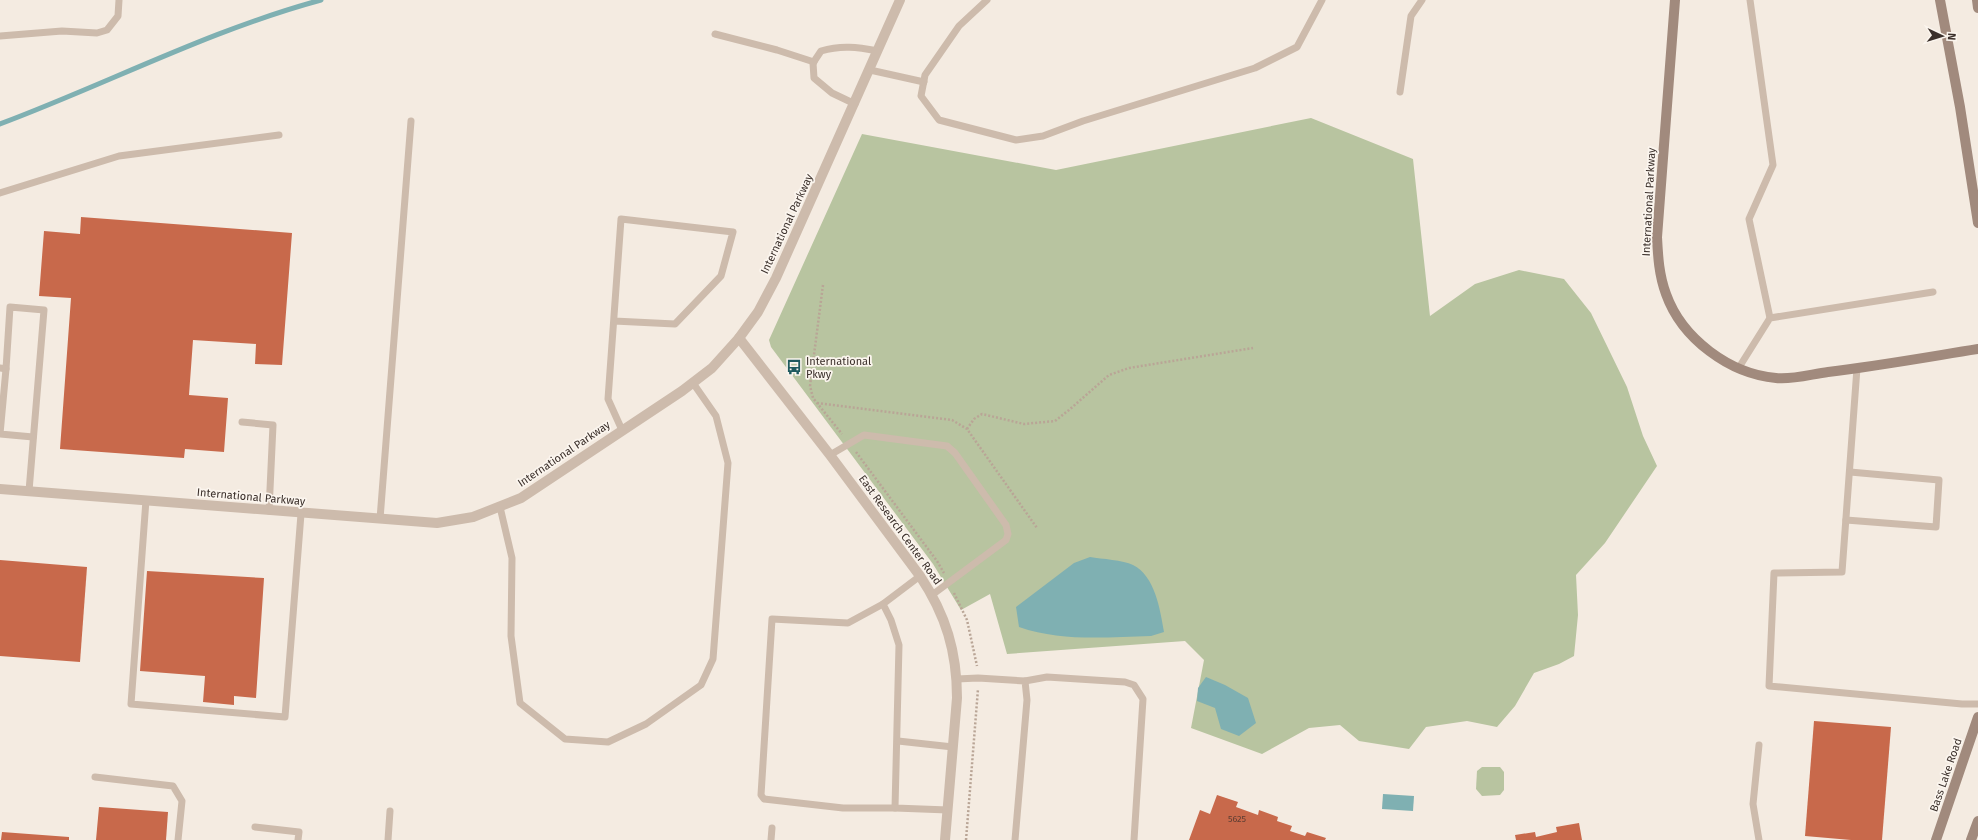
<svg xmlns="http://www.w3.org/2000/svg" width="1978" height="840" viewBox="0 0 1978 840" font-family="'Fira Sans',sans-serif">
<rect width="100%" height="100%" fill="#f4ebe1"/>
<!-- green -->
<g fill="#b8c4a0">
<polygon points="1311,118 1413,159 1430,316 1475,284 1519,270 1564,279 1591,313 1627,387 1643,436 1657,466 1605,543 1576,575 1578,615 1574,656 1559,664 1534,673 1515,706 1497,727 1467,721 1426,727 1409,749 1359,741 1340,725 1309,728 1262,754 1191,728 1204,660 1185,641 1007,654 990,594 961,610 933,564 771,347 769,340 862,134 1056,170"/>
<polygon points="1482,767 1500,767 1504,772 1504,790 1500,795 1482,796 1476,789 1477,771"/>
</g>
<!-- water -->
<g fill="#7fb0b2">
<path d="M1090,557C1102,559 1123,560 1133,565C1155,576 1160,609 1164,632L1151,636C1107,637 1062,642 1019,627L1016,607L1074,563Z"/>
<polygon points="1206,677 1225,685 1248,698 1256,723 1239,736 1221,729 1215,708 1197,701 1198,688"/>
<polygon points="1383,794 1414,796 1413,811 1382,809"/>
</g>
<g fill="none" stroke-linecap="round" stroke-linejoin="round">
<!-- stream -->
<path stroke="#7fb0b2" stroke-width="5" d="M0,124C107,84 210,30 321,0"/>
</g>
<!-- building -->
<g fill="#c8694b">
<polygon points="81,217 292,233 282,365 255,364 256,344 193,340 189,395 228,398 224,452 185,449 184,458 60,449 71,298 39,296 44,231 80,234"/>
<polygon points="0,560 87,567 80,662 0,656"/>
<polygon points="147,571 264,578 256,698 234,696 234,705 203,702 205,676 140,671"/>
<polygon points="1814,721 1891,727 1882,840 1851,840 1805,836"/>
<polygon points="1217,795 1238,802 1236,807 1258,815 1259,810 1278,817 1277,821 1292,826 1290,831 1305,836 1307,832 1326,838 1325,840 1189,840 1200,810 1210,814"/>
<polygon points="99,807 168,812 166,840 96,840"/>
<polygon points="1579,823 1582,840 1516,840 1515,835 1535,832 1536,837 1557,832 1556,827"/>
<polygon points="2,832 69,837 69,840 1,840"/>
</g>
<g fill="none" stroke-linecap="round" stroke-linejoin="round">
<!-- path -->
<g stroke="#b9a596" stroke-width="2.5" stroke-dasharray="2 2" stroke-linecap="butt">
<polyline points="823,285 810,386 813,398 842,434"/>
<polyline points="817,403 952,420 967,429 1037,528"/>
<polyline points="967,429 974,419 982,414 1024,424 1055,421 1069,410 1109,375 1129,368 1253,348"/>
<polyline points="856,452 937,561 944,573"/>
<polyline points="954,593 967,620 977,666"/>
<polyline points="966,840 978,689"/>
</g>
<!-- lane -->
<g stroke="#cdbbac" stroke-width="7">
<polyline points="987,0 959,26 925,75 921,96 939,120 1016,140 1043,136 1083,121 1255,68 1297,47 1322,0"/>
<polyline points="1750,0 1773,165 1749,219 1770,318"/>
<polyline points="715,34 777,50 814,62"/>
<polyline points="0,36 62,31 97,33 107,30 118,16 119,0"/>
<polyline points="870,70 924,82"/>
<polyline points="1400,92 1411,16 1422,0"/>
<path d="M855,104L832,93L814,78L813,63L821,51C841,45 857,47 878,51"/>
<polyline points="0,193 119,156 279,135"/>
<polyline points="614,321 675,324 721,276 733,232 621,219 608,399 622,430"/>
<polyline points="0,368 6,369 10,307 44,310 29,491"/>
<polyline points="1857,368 1842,572 1774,573 1769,686 1962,704 1978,704"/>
<polyline points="6,369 0,434 33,437"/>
<polyline points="1738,369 1770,318 1933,292"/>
<polyline points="242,422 273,425 269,511"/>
<polyline points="830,455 864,435 947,446 955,453 1006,525 1008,534 1006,540 932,595"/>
<polyline points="146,500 131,704 285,717 301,514"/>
<polyline points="500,507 512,558 511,636 520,703 565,739 608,742 646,724 701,685 713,659 728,463 716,416 693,383"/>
<polyline points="380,519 411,121"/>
<polyline points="1846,520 1936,527 1939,480 1850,472"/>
<polyline points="920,576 883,604 891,620 899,645 895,808 948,810"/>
<polyline points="883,604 848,623 772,619 761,795 764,799 843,808 895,808"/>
<polyline points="957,679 978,678 1025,681 1027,700 1015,840"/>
<polyline points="1025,681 1047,677 1125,682 1134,685 1143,699 1134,840"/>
<polyline points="898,741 953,747"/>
<polyline points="95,777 173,786 182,801 178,840"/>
<polyline points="255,827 299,832 298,840"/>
<polyline points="388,840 390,811"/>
<polyline points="771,840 772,828"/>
<polyline points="1759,840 1753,804 1759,745"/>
</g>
<!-- street -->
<g stroke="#cdbbac" stroke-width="10">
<path d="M739,338L830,455L920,576C946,615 957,652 957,698L945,840"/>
<polyline points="0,489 437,523 473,517 521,498 682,391 712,368 739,338 758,312 776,278 900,0"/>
</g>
<!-- secondary -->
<g stroke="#a18a7d" stroke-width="10">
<path d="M1675,0L1657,237C1658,257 1659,275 1666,294C1682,339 1730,374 1776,378C1792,380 1812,374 1828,372C1878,366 1928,357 1978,349"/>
<polyline points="1940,0 1960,107 1978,223"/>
<polyline points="1977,0 1978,8"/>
<polyline points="1936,840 1978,717"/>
<polyline points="1971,840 1978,821"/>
</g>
</g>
<!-- icons -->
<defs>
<symbol id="bus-bare" viewBox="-9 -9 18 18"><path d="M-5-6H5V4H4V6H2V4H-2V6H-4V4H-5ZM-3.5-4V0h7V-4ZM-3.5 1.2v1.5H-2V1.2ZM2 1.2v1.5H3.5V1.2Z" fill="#1f5a5e" stroke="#fbf5ee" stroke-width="2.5" paint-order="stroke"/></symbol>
</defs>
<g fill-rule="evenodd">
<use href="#bus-bare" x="783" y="356" width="22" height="22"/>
</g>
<g text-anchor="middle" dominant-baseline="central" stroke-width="3.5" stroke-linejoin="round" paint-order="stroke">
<!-- number labels -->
<g font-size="9" fill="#5e3e33">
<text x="1237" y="819">5625</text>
</g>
<!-- street labels -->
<g font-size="11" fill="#3b302b" stroke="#fbf5ee">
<text transform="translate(1649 202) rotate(-87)">International Parkway</text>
<text transform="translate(787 224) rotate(-65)">International Parkway</text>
<text transform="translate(564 454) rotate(-34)">International Parkway</text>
<text transform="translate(251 497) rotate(5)">International Parkway</text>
<text transform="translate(900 530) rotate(54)">East Research Center Road</text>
<text transform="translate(1946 775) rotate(-71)">Bass Lake Road</text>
</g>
<!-- poi labels -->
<g font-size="11" fill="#3b302b" stroke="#fbf5ee" text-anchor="start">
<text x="806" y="361">International<tspan x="806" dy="13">Pkwy</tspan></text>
</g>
</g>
<!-- north arrow -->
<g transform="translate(1942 36) rotate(94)" stroke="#fbf5ee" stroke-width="3" paint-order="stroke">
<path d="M0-3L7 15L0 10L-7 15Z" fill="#3b302b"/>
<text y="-6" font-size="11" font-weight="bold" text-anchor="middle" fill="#3b302b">N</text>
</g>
</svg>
